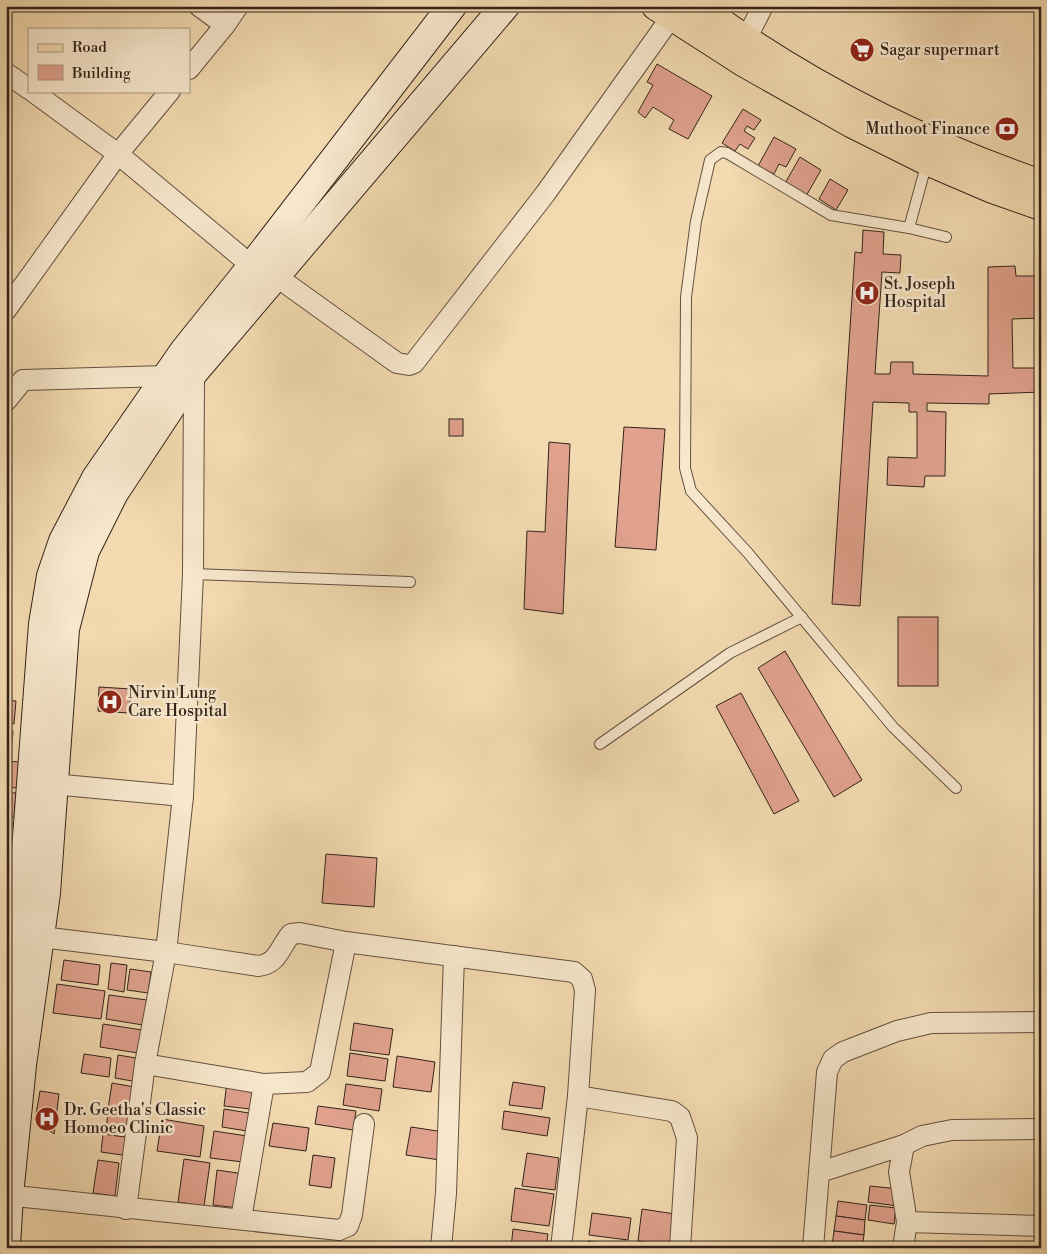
<svg xmlns="http://www.w3.org/2000/svg" width="1047" height="1254" viewBox="0 0 1047 1254" font-family="'Libre Bodoni',serif">
<rect width="100%" height="100%" fill="#f3dab0"/>
<filter id="stains"><feTurbulence type="fractalNoise" baseFrequency=".004" numOctaves="4"/><feColorMatrix values="0 0 0 0 .2 0 0 0 0 .09 0 0 0 0 .02 0 0 0 .5 -.17"/></filter>
<radialGradient id="worn" r=".72"><stop offset=".6" stop-color="#630" stop-opacity="0"/><stop offset="1" stop-color="#630" stop-opacity=".3"/></radialGradient>
<!-- building -->
<g fill="#e0a28e" stroke="#33231a">
<polygon points="657,64 712,96 688,139 669,129 674,120 653,107 645,118 638,112 653,85 647,82"/>
<polygon points="743,109 761,120 754,130 747,126 744,131 755,138 748,149 740,144 735,151 722,143"/>
<polygon points="774,137 796,149 786,167 779,164 774,174 758,166"/>
<polygon points="800,157 821,170 805,198 784,185"/>
<polygon points="830,179 848,190 836,210 819,199"/>
<polygon points="863,230 884,232 883,254 901,255 900,273 882,272 875,374 890,374 891,362 913,362 913,374 988,376 988,267 1015,266 1016,276 1041,276 1041,318 1012,319 1013,368 1041,368 1041,392 989,394 989,404 927,403 927,411 946,412 945,476 925,476 924,487 887,485 888,457 917,458 917,412 909,412 909,403 873,402 860,606 832,604 855,252 862,253"/>
<rect x="449" y="419" width="14" height="17"/>
<polygon points="624,427 665,429 656,550 615,547"/>
<polygon points="549,442 570,444 563,614 524,609 527,531 545,532"/>
<rect x="898" y="617" width="40" height="69"/>
<polygon points="785,651 862,780 834,797 758,668"/>
<polygon points="99,687 131,689 129,713 98,711"/>
<polygon points="741,693 799,801 774,814 716,706"/>
<polygon points="6,700 16,701 14,724 6,723"/>
<polygon points="6,730 13,731 11,755 6,755"/>
<polygon points="6,761 19,762 17,788 6,787"/>
<polygon points="6,792 16,793 14,817 6,817"/>
<polygon points="6,823 15,824 12,850 6,850"/>
<polygon points="326,854 377,858 374,907 322,903"/>
<polygon points="64,960 100,965 98,985 61,980"/>
<polygon points="111,963 127,965 124,992 108,989"/>
<polygon points="130,969 151,972 148,993 127,990"/>
<polygon points="57,984 105,991 101,1019 53,1013"/>
<polygon points="109,995 147,1000 143,1025 106,1019"/>
<polygon points="354,1023 393,1029 389,1055 350,1050"/>
<polygon points="103,1024 142,1030 138,1053 100,1047"/>
<polygon points="350,1053 388,1059 385,1081 347,1076"/>
<polygon points="84,1054 111,1058 109,1077 81,1073"/>
<polygon points="118,1055 142,1059 138,1082 115,1078"/>
<polygon points="397,1056 435,1062 431,1092 393,1087"/>
<polygon points="227,1082 253,1086 250,1109 224,1106"/>
<polygon points="513,1082 545,1087 542,1109 509,1105"/>
<polygon points="112,1083 140,1088 136,1113 108,1109"/>
<polygon points="346,1084 382,1089 379,1111 343,1105"/>
<polygon points="40,1091 59,1094 54,1134 35,1120"/>
<polygon points="318,1106 356,1111 353,1130 315,1124"/>
<polygon points="224,1109 249,1113 247,1131 222,1127"/>
<polygon points="504,1111 550,1118 547,1136 502,1129"/>
<polygon points="108,1112 135,1116 133,1133 106,1129"/>
<polygon points="162,1119 204,1126 200,1157 157,1151"/>
<polygon points="273,1123 309,1128 306,1151 269,1146"/>
<polygon points="411,1127 444,1132 440,1160 406,1155"/>
<polygon points="214,1131 247,1136 243,1162 210,1158"/>
<polygon points="103,1134 132,1138 129,1156 101,1152"/>
<polygon points="527,1153 559,1158 555,1190 522,1186"/>
<polygon points="313,1155 335,1158 331,1188 309,1185"/>
<polygon points="184,1159 210,1163 204,1206 178,1202"/>
<polygon points="98,1160 119,1163 115,1196 93,1193"/>
<polygon points="217,1170 244,1174 239,1208 213,1205"/>
<polygon points="870,1186 899,1189 897,1206 868,1202"/>
<polygon points="515,1188 554,1194 549,1226 511,1221"/>
<polygon points="838,1201 867,1205 865,1220 836,1216"/>
<polygon points="870,1205 896,1208 894,1224 868,1220"/>
<polygon points="642,1209 675,1214 671,1246 638,1241"/>
<polygon points="592,1213 631,1218 628,1240 589,1235"/>
<polygon points="836,1216 865,1220 864,1235 834,1231"/>
<polygon points="513,1229 548,1234 546,1248 511,1248"/>
<polygon points="834,1231 864,1235 862,1248 832,1246"/>
<polygon points="588,1241 629,1247 629,1248 587,1248"/>
</g>
<g fill="none" stroke-linecap="round" stroke-linejoin="round">
<defs>
<g id="lane">
<polyline points="909,228 927,162"/>
<polyline points="946,237 909,228 831,215 727,153 721,152 710,160 696,221 686,297 685,468 691,491 748,553 893,727 956,788"/>
<polyline points="193,574 410,582"/>
<polyline points="600,744 730,653 802,617"/>
</g>
<g id="street">
<polyline points="225,25 238,6"/>
<polyline points="745,41 763,6"/>
<polyline points="189,69 225,25 199,6"/>
<polyline points="6,73 29,89"/>
<polyline points="32,91 118,154 170,91"/>
<polyline points="277,277 397,363 409,365 414,363 545,194 672,16"/>
<polyline points="6,310 118,154 252,266"/>
<polyline points="6,401 23,380 166,376"/>
<polyline points="41,783 183,796"/>
<path d="M41,937L166,952L258,966C278,964 279,948 291,934L300,933L346,942L574,972L582,979L585,990L578,1096L561,1248"/>
<polyline points="145,1064 264,1084 307,1082 320,1072 346,942"/>
<polyline points="578,1096 672,1111 680,1117 687,1138 680,1248"/>
<polyline points="820,1172 904,1145 922,1136 952,1130 1041,1129"/>
<polyline points="6,1195 339,1230 348,1226 352,1215 364,1124"/>
<polyline points="126,1209 145,1064 166,952 183,796 193,574 194,372"/>
<polyline points="241,1219 264,1084"/>
<polyline points="907,1222 1041,1226"/>
<polyline points="441,1248 446,1193 454,956"/>
<polyline points="813,1248 827,1072 833,1059 843,1052 897,1031 931,1023 1041,1022"/>
<polyline points="903,1248 907,1222 899,1172 904,1145"/>
</g>
<g id="secondary">
<polyline points="6,1021 23,891 43,624 51,576 63,541 96,478 184,351 252,266 452,6"/>
<polyline points="6,1246 9,1195 22,1065 46,893 65,629 85,551 114,493 194,372 505,6"/>
</g>
<g id="primary">
<polyline points="656,6 743,62 851,123 927,161 990,188 1041,206"/>
<path d="M698,6C801,82 919,142 1041,184"/>
</g>
</defs>
<!-- lane casing -->
<use href="#lane" stroke="#635140" stroke-width="12"/>
<!-- street casing -->
<use href="#street" stroke="#635140" stroke-width="22"/>
<!-- secondary casing -->
<use href="#secondary" stroke="#33231a" stroke-width="30"/>
<!-- primary casing -->
<use href="#primary" stroke="#33231a" stroke-width="30"/>
<!-- lane -->
<use href="#lane" stroke="#f7e7cc" stroke-width="10"/>
<!-- street -->
<use href="#street" stroke="#f7e7cc" stroke-width="20"/>
<!-- secondary -->
<use href="#secondary" stroke="#f7e7cc" stroke-width="28"/>
<!-- primary -->
<use href="#primary" stroke="#f3dab0" stroke-width="28"/>
</g>
<!-- icons -->
<defs>
<symbol id="supermarket-disc" viewBox="-11 -11 22 22"><circle r="9.5" fill="#8f2418" stroke="#f7e7cc"/><path d="M-6-5.5h2.5l.6 2H6L4.5 2H-2.5L-4.4-4H-6ZM-1.5 3.2a1.3 1.3 0 1 0 .1 0ZM3 3.2a1.3 1.3 0 1 0 .1 0Z" fill="#fff"/></symbol>
<symbol id="bank-disc" viewBox="-11 -11 22 22"><circle r="9.5" fill="#8f2418" stroke="#f7e7cc"/><path d="M-6-4H6V4H-6ZM0-2.3a2.3 2.3 0 1 0 0 4.6a2.3 2.3 0 1 0 0-4.6Z" fill="#fff"/></symbol>
<symbol id="hospital-disc" viewBox="-11 -11 22 22"><circle r="9.5" fill="#8f2418" stroke="#f7e7cc"/><path d="M-5-5h3v3.5h4V-5h3V5h-3V1.5h-4V5h-3Z" fill="#fff"/></symbol>
</defs>
<g fill-rule="evenodd">
<use href="#supermarket-disc" x="848" y="36" width="28" height="28"/>
<use href="#bank-disc" x="993" y="115" width="28" height="28"/>
<use href="#hospital-disc" x="853" y="279" width="28" height="28"/>
<use href="#hospital-disc" x="96" y="688" width="28" height="28"/>
<use href="#hospital-disc" x="33" y="1105" width="28" height="28"/>
</g>
<g text-anchor="middle" dominant-baseline="central" stroke-width="5" stroke-linejoin="round" paint-order="stroke">
<!-- poi labels -->
<g font-size="16" fill="#33231a" stroke="#f7e7cc" text-anchor="start">
<text x="880" y="50">Sagar supermart</text>
<text x="990" y="129" text-anchor="end">Muthoot Finance</text>
<text x="884" y="284">St. Joseph<tspan x="884" dy="18">Hospital</tspan></text>
<text x="128" y="693">Nirvin Lung<tspan x="128" dy="18">Care Hospital</tspan></text>
<text x="64" y="1110">Dr. Geetha's Classic<tspan x="64" dy="18">Homoeo Clinic</tspan></text>
</g>
</g>
<!-- margin -->
<rect width="1047" height="1254" fill="none" stroke="#f3dab0" stroke-width="25"/>
<rect x="8" y="8" width="1032" height="1239" fill="none" stroke="#33231a" stroke-width="2.5"/>
<rect x="12" y="12" width="1022" height="1229" fill="none" stroke="#33231a"/>
<!-- legend -->
<rect x="28" y="28" width="162" height="65" fill="#f7e7cc" stroke="#a99985"/>
<rect x="38" y="44" width="25" height="8" fill="#f3dab0" stroke="#a99985"/>
<text x="72" y="52" font-size="15" fill="#33231a">Road</text>
<rect x="38" y="65" width="25" height="15" fill="#e0a28e" stroke="#a99985"/>
<text x="72" y="78" font-size="15" fill="#33231a">Building</text>
<rect width="100%" height="100%" filter="url(#stains)"/>
<rect width="100%" height="100%" fill="url(#worn)"/>
</svg>
